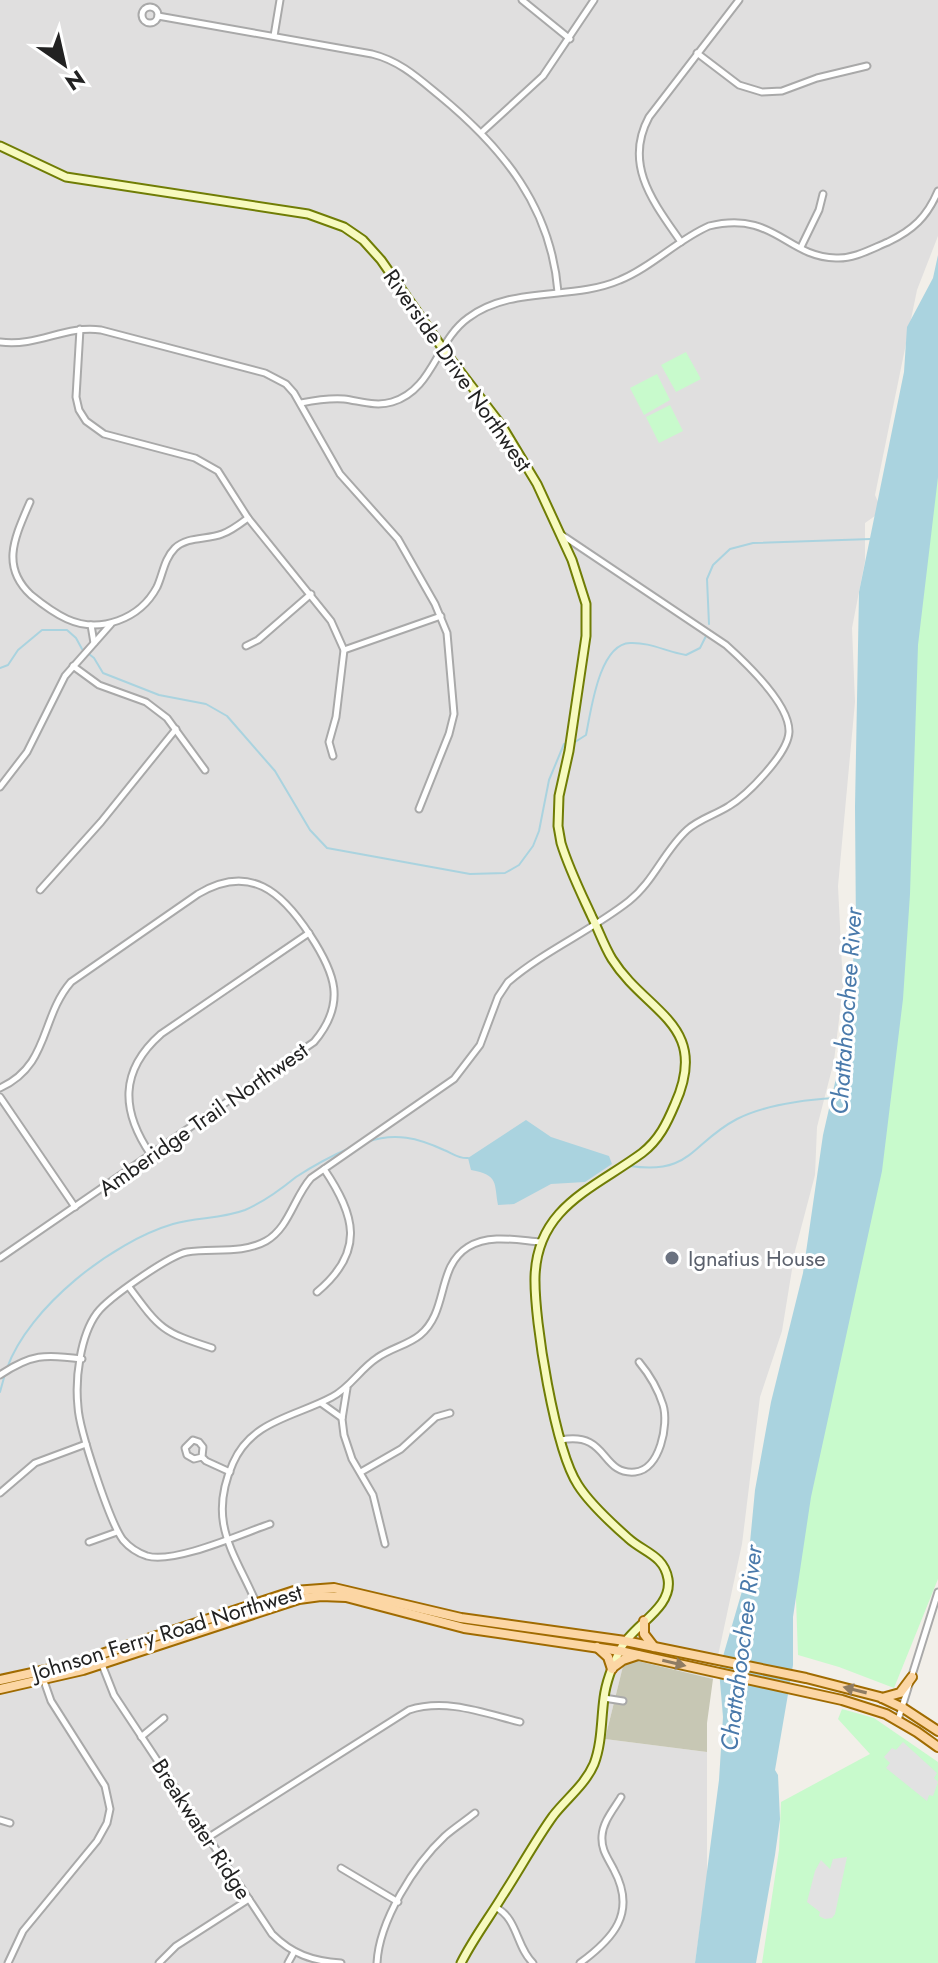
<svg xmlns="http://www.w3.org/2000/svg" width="938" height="1963" viewBox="0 0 938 1963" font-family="Jost,sans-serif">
<rect width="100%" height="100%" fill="#f2efe9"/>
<!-- residential -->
<polygon fill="#e0dfdf" points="0,0 938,0 938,236 917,290 875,495 882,511 865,523 865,561 852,628 855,702 838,886 843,987 834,1061 817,1127 815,1175 795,1251 782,1331 760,1397 742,1544 713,1679 625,1658 605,1739 707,1752 707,1878 695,1963 0,1963"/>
<!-- construction -->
<polygon fill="#c7c7b4" points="625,1658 713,1679 707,1723 707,1752 605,1739"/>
<!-- park -->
<g fill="#c8facc">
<polygon points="686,352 701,379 676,392 661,365"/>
<polygon points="657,374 670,400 644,415 630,388"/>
<polygon points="670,405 683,431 659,443 646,417"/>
<polygon points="938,472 938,1579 894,1688 839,1667 798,1655 795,1571 907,654"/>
<polygon points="842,1709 874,1718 938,1762 938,1963 762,1963 779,1850 781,1802 870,1754 838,1719"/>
</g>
<!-- parking -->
<g fill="#e2e2e2">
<polygon points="903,1742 937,1773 934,1778 938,1782 933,1796 929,1795 927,1801 886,1768 890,1763 884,1757 892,1748 896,1750"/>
<polygon points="847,1857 835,1914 832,1918 825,1919 819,1916 820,1912 807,1902 815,1871 821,1860 830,1869 833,1859"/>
</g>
<!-- water -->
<g fill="#aad3df">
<polygon points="938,255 938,477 918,645 910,894 903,999 882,1171 811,1497 793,1617 793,1665 775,1770 778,1775 780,1819 775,1855 756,1963 695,1963 719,1780 723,1717 719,1670 747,1574 755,1490 771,1402 803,1273 823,1135 839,1065 853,962 856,933 855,807 859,592 904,372 907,327 933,278"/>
<path d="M526,1120L551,1137L609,1156L612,1164L585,1182L551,1184L514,1204L498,1205C494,1183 499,1175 471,1170L468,1158Z"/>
</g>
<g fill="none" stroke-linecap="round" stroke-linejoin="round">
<!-- stream -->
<g stroke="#aad3df" stroke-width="2">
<polyline points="709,624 707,579 713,565 730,549 753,543 871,539"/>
<polyline points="89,654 94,658 103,673 159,695 206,704 227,716 275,771 310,830 327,848 470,874 505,873 519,865 533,846 539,831 549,780 564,744 569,743"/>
<polyline points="0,668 8,665 18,650 42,630 67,630 76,638 82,649"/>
<path d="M575,742L586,735C591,711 599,644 630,643C650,642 667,652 686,655L700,648L706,636"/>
<path d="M367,1142C395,1132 418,1138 444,1150C452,1153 459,1159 468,1158"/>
<path d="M630,1166C692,1175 691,1143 737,1119C765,1105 802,1100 834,1098"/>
<path d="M7,1368C29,1307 112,1242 173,1224C197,1217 221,1219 245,1210C264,1202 280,1190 296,1177C313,1166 331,1156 350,1148"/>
<polyline points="0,1392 5,1374"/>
</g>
<defs>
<g id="street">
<polyline points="522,0 570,39"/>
<circle cx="150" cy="15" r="8"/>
<path d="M158,16L372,54C400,61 418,78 440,96C503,148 551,207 558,292"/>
<polyline points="274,36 280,0"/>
<polyline points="697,53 739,85 762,92 782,91 817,78 867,66"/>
<polyline points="482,132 543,76 594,0"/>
<path d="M681,242C654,203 623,165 649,117L739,0"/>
<polyline points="801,247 819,210 823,194"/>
<polyline points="80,329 76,397 79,410 86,421 104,434 195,458 218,471 248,518 331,621 344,650 336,717 329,742 333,756"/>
<path d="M0,342C39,347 64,325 101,330L265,373L286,384L294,393L340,474L398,539L435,604L447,633L454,714L449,734L419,809"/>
<path d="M301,403C316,400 329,398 344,399C360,401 376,407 392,402C433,390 436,341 468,318C512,285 572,301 620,280C652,267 677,240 709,226C774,210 786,257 836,258C854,259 871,249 888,242C913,230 927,217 938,191"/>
<path d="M30,502C15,537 0,566 31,595C42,604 54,613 67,619C100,634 140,619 157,587C163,574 164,559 175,548C188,536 207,540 222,534C231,531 240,524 248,518"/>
<polyline points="91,625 94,643"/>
<polyline points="246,646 258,640 311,594"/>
<polyline points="344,650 441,616"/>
<polyline points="73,666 99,685 146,702 167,718 205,770"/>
<polyline points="0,787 27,752 65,676 111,624"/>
<polyline points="40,890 101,822 176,729"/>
<path d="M0,1088C50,1065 40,1018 71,982L198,894C250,863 282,892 310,935C335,973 347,1003 314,1042L0,1258"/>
<polyline points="0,1097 75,1207"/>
<path d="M151,1155C121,1111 119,1071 161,1034L309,933"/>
<path d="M129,1287C160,1329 162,1332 212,1348"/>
<path d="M317,1292C366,1251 355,1215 324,1169"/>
<path d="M0,1375C31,1354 45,1354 82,1359"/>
<polyline points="347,1388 342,1419 344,1435 352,1459 373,1495 385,1544"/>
<polyline points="321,1403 342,1418"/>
<path d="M561,1440C609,1431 600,1475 635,1472C660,1470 669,1424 663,1405C658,1389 649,1374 639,1362"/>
<polyline points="202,1457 203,1447 199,1442 193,1440 185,1448 187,1455 194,1459 202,1457 206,1461 230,1472"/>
<polyline points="361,1472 401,1449 436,1417 450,1413"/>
<polyline points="0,1493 35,1463 86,1444"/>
<path d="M270,1524C241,1534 174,1564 147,1556C138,1553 129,1547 123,1540C110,1523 79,1429 78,1407C75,1379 80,1336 97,1313C108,1298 170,1255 187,1252C212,1248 243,1254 266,1241C289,1228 294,1197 311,1178L454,1079L480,1045L498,997L508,982C544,951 591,931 629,901C654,881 664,851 687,830C699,819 715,815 729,806C747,795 788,754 789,732C790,704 746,663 726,645L562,535"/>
<polyline points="89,1542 117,1532"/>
<path d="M260,1612C238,1556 205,1526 233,1463C252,1420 295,1417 332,1397C350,1388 360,1369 377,1358C391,1348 408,1345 420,1335C449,1311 436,1267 468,1247C489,1234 516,1240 540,1242"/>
<path d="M101,1662L114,1695L272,1934C292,1954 312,1961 341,1963"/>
<polyline points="604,1698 623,1701"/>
<polyline points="898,1720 938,1592"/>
<polyline points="141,1737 164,1718"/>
<polyline points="0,1820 10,1823"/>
<path d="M209,1837L409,1710C446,1698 484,1713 520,1722"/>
<polyline points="341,1868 398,1902"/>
<path d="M495,1907C518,1918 516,1947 533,1963"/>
<polyline points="8,1963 23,1931 97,1841 107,1823 110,1809 105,1786 51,1701 44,1681"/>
<polyline points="159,1963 176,1946 249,1899"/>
<polyline points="288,1963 294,1952"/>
<path d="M377,1963C379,1921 414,1865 445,1836C454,1828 465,1821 475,1813"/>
<path d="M580,1963C613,1939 637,1913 614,1870C608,1858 601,1850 602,1836C603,1821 614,1809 621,1797"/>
</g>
<path id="secondary" d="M0,146L66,177L308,214L344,227L363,240L381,260L443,349L502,426L537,484L572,560L586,604V636L569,751L559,796L558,826L561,843C569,869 581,893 592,917C599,931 604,946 612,959C646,1013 711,1024 675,1104C667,1123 659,1140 642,1153C593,1189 537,1207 535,1277C534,1321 555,1450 578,1485C590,1504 611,1523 628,1538C643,1552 664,1555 668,1579C673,1608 633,1625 621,1648C613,1664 606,1681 604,1698C601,1720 602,1743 594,1764C585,1785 566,1799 553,1816C535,1841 520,1869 503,1895C489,1918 473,1939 461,1963"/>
<g id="primary">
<polyline points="644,1621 644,1634 654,1647"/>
<polyline points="597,1647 608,1657 612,1669"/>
<polyline points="612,1668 623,1660 638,1655"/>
<polyline points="0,1680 68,1665 294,1591 334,1588 461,1618 625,1641 806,1678 880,1697 903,1708 938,1731"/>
<polyline points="0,1689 83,1670 299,1599 321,1596 346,1597 464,1628 620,1651 842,1700 886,1714 917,1732 938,1747"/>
<polyline points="882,1698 900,1693 912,1677"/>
</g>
</defs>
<!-- street casing -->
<use href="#street" stroke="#a9a9a9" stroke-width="9"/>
<!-- secondary casing -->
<use href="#secondary" stroke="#707d05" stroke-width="11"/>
<!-- primary casing -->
<use href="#primary" stroke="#a06b00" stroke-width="12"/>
<!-- street -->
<use href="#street" stroke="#fff" stroke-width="5"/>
<!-- secondary -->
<use href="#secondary" stroke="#f7fabf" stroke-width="7"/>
<!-- primary -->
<use href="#primary" stroke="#fcd6a4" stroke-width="8"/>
</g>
<!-- one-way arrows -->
<defs><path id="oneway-solid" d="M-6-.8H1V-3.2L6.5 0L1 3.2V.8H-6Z" transform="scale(2)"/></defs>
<g fill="#8f7c63">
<use href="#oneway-solid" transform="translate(674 1663) rotate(13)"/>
<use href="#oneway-solid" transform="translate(855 1690) rotate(-166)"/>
</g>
<!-- markers -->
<circle fill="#6b7280" stroke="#fff" stroke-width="3" cx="672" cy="1258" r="8"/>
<g text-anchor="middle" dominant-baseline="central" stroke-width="6" stroke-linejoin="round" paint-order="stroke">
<!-- street labels -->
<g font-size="22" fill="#222" stroke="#fff">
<text transform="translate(458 370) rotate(55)">Riverside Drive Northwest</text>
<text transform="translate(203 1119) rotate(-35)">Amberidge Trail Northwest</text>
<text transform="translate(167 1632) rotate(-17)">Johnson Ferry Road Northwest</text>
<text transform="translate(202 1829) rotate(57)">Breakwater Ridge</text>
</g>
<!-- worship labels -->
<g font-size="22" fill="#5b616d" stroke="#fff" text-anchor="start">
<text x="688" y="1258">Ignatius House</text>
</g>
<!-- water labels -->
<g font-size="24" font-style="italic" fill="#4a7aab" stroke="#fff">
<text transform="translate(846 1011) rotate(-86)">Chattahoochee River</text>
<text transform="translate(741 1648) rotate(-83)">Chattahoochee River</text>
</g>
</g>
<!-- north arrow -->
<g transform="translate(64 64) rotate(146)" stroke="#ffffff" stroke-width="6" paint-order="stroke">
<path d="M0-6L14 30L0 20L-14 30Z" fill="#222222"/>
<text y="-12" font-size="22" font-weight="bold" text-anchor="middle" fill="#222222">N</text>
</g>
</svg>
